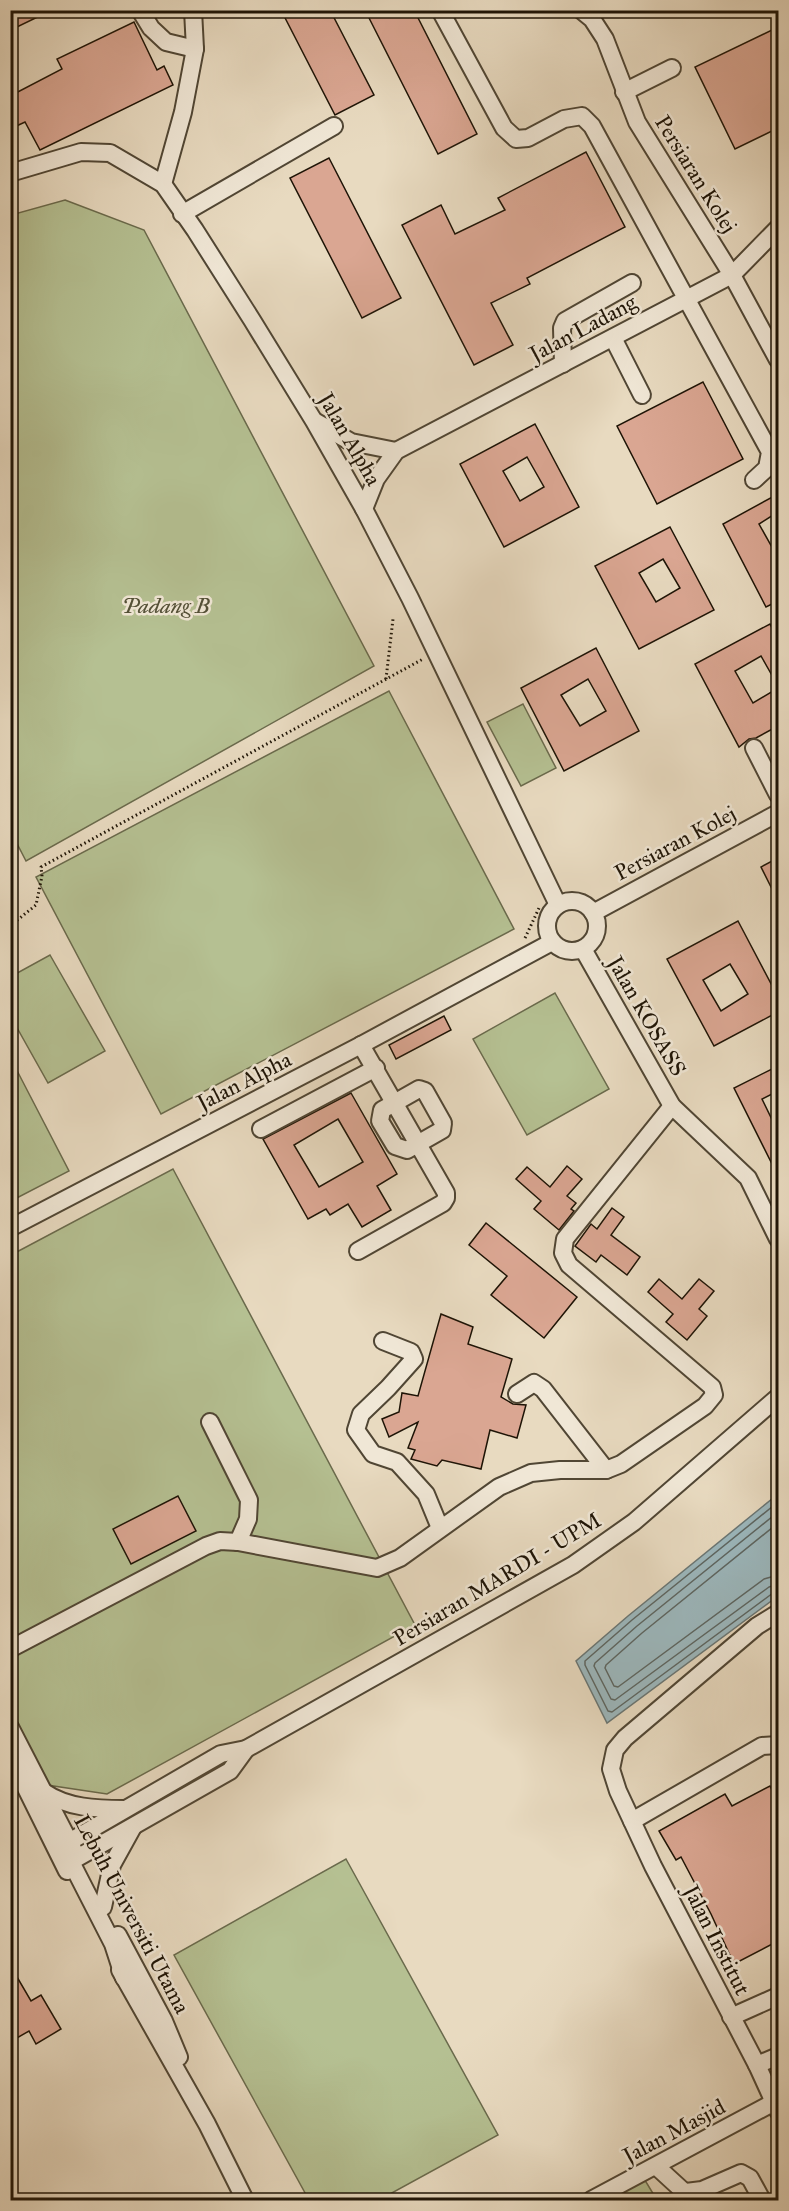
<svg xmlns="http://www.w3.org/2000/svg" width="789" height="2211" viewBox="0 0 789 2211" font-family="'IM FELL Great Primer',serif">
<rect width="100%" height="100%" fill="#e8dac0"/>
<filter id="stains"><feTurbulence type="fractalNoise" baseFrequency=".00333" numOctaves="4"/><feColorMatrix values="0 0 0 0 .2 0 0 0 0 .09 0 0 0 0 .02 0 0 0 .5 -.17"/></filter>
<radialGradient id="worn" r=".72"><stop offset=".6" stop-color="#630" stop-opacity="0"/><stop offset="1" stop-color="#630" stop-opacity=".3"/></radialGradient>
<!-- green -->
<g fill="#b5c092" stroke="#6a6a4c" stroke-width="1.5">
<polygon points="65,200 144,230 374,666 26,861 10,830 11,215"/>
<polygon points="389,691 514,929 161,1114 36,877"/>
<polygon points="523,704 556,768 521,786 487,722"/>
<polygon points="50,955 105,1051 48,1083 11,1017 10,977"/>
<polygon points="555,993 609,1089 527,1135 473,1039"/>
<polygon points="11,1059 69,1171 11,1201 10,1201"/>
<polygon points="173,1169 415,1625 107,1794 47,1785 11,1713 11,1255"/>
<polygon points="346,1859 498,2135 379,2200 309,2200 174,1955"/>
<polygon points="643,2177 657,2200 599,2200"/>
</g>
<!-- water -->
<polygon fill="#9cb8be" stroke="#6a7674" stroke-width="1.5" points="778,1494 778,1596 607,1723 576,1661 628,1616"/>
<g fill="none" stroke-linecap="round" stroke-linejoin="round">
<!-- shore -->
<g stroke="#5d6662" stroke-width="1.5">
<polyline points="778,1502 632,1620 585,1661 585,1665 608,1711 612,1712 773,1593 778,1592"/>
<polyline points="778,1512 637,1626 595,1663 594,1666 611,1699 615,1700 769,1587 778,1584"/>
<polyline points="778,1523 642,1633 606,1665 605,1668 614,1686 618,1687 764,1579 778,1575"/>
</g>
</g>
<!-- building -->
<g fill="#daa692" stroke="#1e1406" stroke-width="1.5" fill-rule="evenodd">
<polygon points="10,10 52,10 17,27"/>
<polygon points="281,10 330,10 374,95 335,115"/>
<polygon points="365,10 414,10 477,134 438,154"/>
<polygon points="134,22 157,70 164,66 173,85 40,150 25,122 10,129 10,96 62,69 57,59"/>
<polygon points="772,30 778,44 778,128 735,149 695,67"/>
<polygon points="586,152 625,227 527,278 530,284 491,303 513,345 474,365 402,225 441,205 455,234 505,210 498,198"/>
<polygon points="329,158 401,298 362,318 290,178"/>
<polygon points="703,382 743,459 657,504 617,426"/>
<path d="M535,424L579,507L504,547L460,464ZM527,457L544,487L520,501L503,471Z"/>
<polygon points="778,494 778,512 759,524 778,558 778,601 766,607 723,524"/>
<path d="M670,527L714,610L639,649L595,566ZM663,559L680,588L656,602L639,573Z"/>
<polygon points="770,624 778,640 778,686 761,656 735,671 753,703 778,688 778,726 756,738 749,739 739,747 695,664"/>
<path d="M596,648L639,731L564,771L521,688ZM588,679L606,711L580,726L561,695Z"/>
<polygon points="774,860 778,868 778,901 761,867"/>
<path d="M738,921L778,997V1012L714,1046L667,959ZM730,964L748,994L721,1011L703,980Z"/>
<polygon points="444,1016 451,1030 396,1059 389,1045"/>
<polygon points="778,1066 778,1091 762,1099 778,1132 778,1176 734,1088"/>
<path d="M351,1093L397,1174L377,1186L391,1210L362,1227L348,1204L330,1215L326,1209L308,1219L263,1139ZM338,1119L363,1162L319,1187L294,1145Z"/>
<polygon points="567,1166 582,1179 567,1196 576,1203 571,1209 574,1211 559,1230 534,1209 541,1201 516,1179 527,1167 550,1187"/>
<polygon points="612,1208 624,1217 611,1235 640,1257 627,1275 601,1255 596,1262 575,1246 591,1224 597,1229"/>
<polygon points="486,1223 577,1297 544,1338 491,1295 507,1276 469,1245"/>
<polygon points="659,1279 682,1299 699,1279 714,1291 699,1309 707,1316 687,1340 666,1322 673,1314 648,1292"/>
<polygon points="441,1314 473,1327 468,1344 512,1359 501,1397 513,1404 526,1405 517,1438 490,1430 481,1469 442,1460 437,1466 411,1459 415,1450 408,1448 418,1422 389,1437 382,1419 399,1412 402,1393 418,1396"/>
<polygon points="178,1496 196,1531 131,1564 113,1529"/>
<polygon points="770,1786 778,1802 778,1941 734,1964 711,1914 681,1857 676,1860 659,1831 725,1794 732,1806"/>
<polygon points="10,1965 31,2001 41,1995 61,2029 36,2044 29,2031 10,2042 10,2016 16,2012 10,2003"/>
</g>
<g fill="none" stroke-linecap="round" stroke-linejoin="round">
<defs>
<g id="minor">
<polyline points="140,10 151,28 166,42 195,49"/>
<polyline points="440,10 504,128 516,139 528,138 564,119 582,116 592,126 770,452 767,468 754,480"/>
<polyline points="581,10 592,19 605,39 637,122 732,275 778,360"/>
<polyline points="624,92 672,68"/>
<polyline points="10,173 81,152 110,153 163,184 195,230 252,320 314,421 364,509 410,598 558,905"/>
<polyline points="163,184 183,112 195,49 193,10"/>
<polyline points="182,214 334,126"/>
<polyline points="613,338 642,395"/>
<polyline points="563,364 562,328 565,321 632,283"/>
<polyline points="316,422 351,442 396,451"/>
<polyline points="364,509 376,479 396,451 732,275 778,228"/>
<polyline points="754,748 778,795"/>
<circle cx="572" cy="926" r="25"/>
<polyline points="593,913 778,813"/>
<polyline points="583,949 672,1106 748,1178 778,1239"/>
<polygon points="419,1089 425,1091 443,1123 442,1130 407,1150 395,1146 380,1121 382,1110"/>
<polyline points="261,1129 376,1068"/>
<polyline points="10,1228 361,1045 552,942"/>
<polyline points="358,1251 443,1203 446,1198 446,1193 361,1045"/>
<polyline points="383,1341 411,1352 414,1359 388,1388 361,1414 356,1430 373,1454 397,1462 426,1494 440,1528"/>
<polyline points="517,1394 534,1383 543,1389 606,1470"/>
<polyline points="210,1422 249,1500 248,1519 238,1542"/>
<polyline points="778,1613 757,1626 625,1738 615,1750 611,1769 618,1791 653,1866 757,2065 778,2111"/>
<polyline points="10,1649 206,1546 220,1541 238,1542 377,1568 400,1558 499,1487 531,1473 560,1470 606,1470 621,1464 705,1406 714,1395 712,1387 569,1265 563,1253 565,1239 672,1106"/>
<polyline points="10,1727 74,1851"/>
<polyline points="10,1756 67,1871"/>
<path d="M44,1792C67,1808 97,1809 124,1809"/>
<polyline points="632,1821 762,1746 778,1745"/>
<polyline points="67,1853 77,1858 230,1771 246,1749"/>
<polyline points="103,1907 112,1865 133,1827"/>
<polyline points="118,1935 164,2021 179,2057"/>
<polyline points="120,1970 207,2124 245,2200"/>
<polyline points="124,1978 113,1944 70,1860 69,1842 221,1754 246,1749 573,1565 634,1522 778,1397"/>
<polyline points="731,2017 778,1996"/>
<polyline points="757,2065 778,2056"/>
<polyline points="657,2167 693,2200"/>
<polyline points="686,2192 702,2190 741,2173 750,2178 762,2200"/>
<polyline points="591,2200 778,2100"/>
</g>
</defs>
<!-- minor casing -->
<use href="#minor" stroke="#504634" stroke-width="20"/>
<!-- path -->
<g stroke="#1e1406" stroke-width="3" stroke-dasharray="1.5 3" stroke-linecap="butt">
<polyline points="386,679 393,619"/>
<polyline points="10,926 36,905 42,876 41,867 423,659"/>
<polyline points="525,938 540,906"/>
</g>
<!-- minor -->
<use href="#minor" stroke="#f0e7d6" stroke-width="16"/>
</g>
<g text-anchor="middle" dominant-baseline="central" stroke-width="5" stroke-linejoin="round" paint-order="stroke">
<!-- street labels -->
<g font-size="22" fill="#1e1406" stroke="#f0e7d6">
<text transform="translate(696 174) rotate(58)">Persiaran Kolej</text>
<text transform="translate(583 328) rotate(-28)">Jalan Ladang</text>
<text transform="translate(350 439) rotate(60)">Jalan Alpha</text>
<text transform="translate(675 843) rotate(-28)">Persiaran Kolej</text>
<text transform="translate(647 1016) rotate(60)">Jalan KOSASS</text>
<text transform="translate(244 1081) rotate(-27)">Jalan Alpha</text>
<text transform="translate(497 1579) rotate(-31)">Persiaran MARDI - UPM</text>
<text transform="translate(132 1914) rotate(62)">Lebuh Universiti Utama</text>
<text transform="translate(717 1940) rotate(63)">Jalan Institut</text>
<text transform="translate(674 2131) rotate(-28)">Jalan Masjid</text>
</g>
<!-- park labels -->
<g font-size="22" font-style="italic" fill="#535037" stroke="#f0e7d6">
<text x="166" y="605">Padang B</text>
</g>
</g>
<!-- margin -->
<rect width="789" height="2211" fill="none" stroke="#e8dac0" stroke-width="36"/>
<rect x="12" y="12" width="765" height="2187" fill="none" stroke="#1e1406" stroke-width="3"/>
<rect x="18" y="18" width="753" height="2175" fill="none" stroke="#1e1406" stroke-width="1.5"/>
<rect width="100%" height="100%" filter="url(#stains)"/>
<rect width="100%" height="100%" fill="url(#worn)"/>
</svg>
